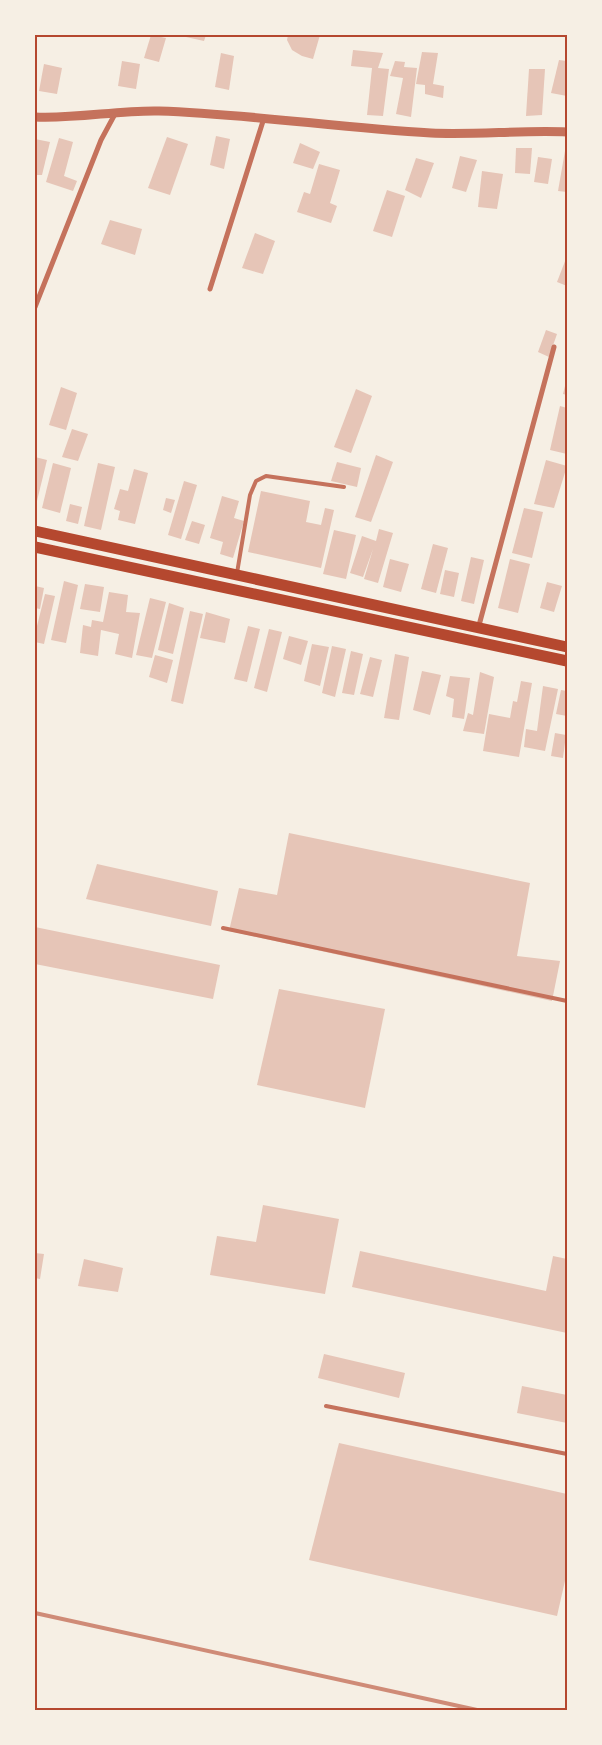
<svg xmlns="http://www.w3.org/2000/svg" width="602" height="1745" viewBox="0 0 602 1745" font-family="'IBM Plex Sans',sans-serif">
<rect width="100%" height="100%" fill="#f6efe4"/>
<!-- building -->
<g fill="#e6c5b7">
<polygon points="151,35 166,38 159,62 144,58"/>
<polygon points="186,35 206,35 204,41 186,37"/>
<polygon points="288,35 320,35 313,59 302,56 292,50 287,40"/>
<polygon points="353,50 383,53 378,68 389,69 383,116 367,115 372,68 351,66"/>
<polygon points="422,52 438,53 433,84 444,86 443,98 425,94 425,85 416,84"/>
<polygon points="221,53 234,56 229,90 215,87"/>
<polygon points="559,60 567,61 567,96 551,93"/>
<polygon points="122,61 140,64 136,89 118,86"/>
<polygon points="395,61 405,62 404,67 417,68 411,117 396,114 403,78 390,76"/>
<polygon points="44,64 62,68 57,94 39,91"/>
<polygon points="529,69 545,69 542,115 526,116"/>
<polygon points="216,136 230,139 224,169 210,165"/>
<polygon points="167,137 188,144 170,195 148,188"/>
<polygon points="59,138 73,142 64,176 77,181 73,191 46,182"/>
<polygon points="35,139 50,142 42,175 35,175"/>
<polygon points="300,143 320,152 313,169 293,163"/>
<polygon points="516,148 532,148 530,174 515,173"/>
<polygon points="565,151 567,151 567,192 558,191"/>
<polygon points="460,156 477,160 466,192 452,188"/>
<polygon points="538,157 552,159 548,184 534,182"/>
<polygon points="416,158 434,163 421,198 405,190"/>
<polygon points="319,164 340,170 330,203 337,206 331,223 297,212 304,192 310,194"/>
<polygon points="482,171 503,174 497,209 478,207"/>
<polygon points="387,190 405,196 392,237 373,231"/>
<polygon points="110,220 142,229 135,255 101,244"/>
<polygon points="255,233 275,241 263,274 242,268"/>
<polygon points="567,256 567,286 557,282"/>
<polygon points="546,330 557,334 549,357 538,352"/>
<polygon points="566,382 567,382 567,395 563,394"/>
<polygon points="61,387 77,393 66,430 49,425"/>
<polygon points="356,389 372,396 351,453 334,447"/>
<polygon points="560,406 567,408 567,454 550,450"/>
<polygon points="72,429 88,434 78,461 62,457"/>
<polygon points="376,455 393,462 371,522 355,517"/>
<polygon points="35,457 47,460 36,505 35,505"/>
<polygon points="546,460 567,466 554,508 534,504"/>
<polygon points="337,462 361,468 357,487 331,481"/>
<polygon points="53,463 71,468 60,513 42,508"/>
<polygon points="98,463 115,467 101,530 84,526"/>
<polygon points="134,469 148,473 135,524 118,520 120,511 114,509 120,489 128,491"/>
<polygon points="184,481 197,485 181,539 168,535"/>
<polygon points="261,491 310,501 306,522 321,525 325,508 334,510 321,568 248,552"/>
<polygon points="222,496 239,501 234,518 244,521 233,558 220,554 223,542 210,538"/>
<polygon points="166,498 175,500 171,513 163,510"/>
<polygon points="70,504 82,507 78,524 66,521"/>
<polygon points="524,508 543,512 532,558 512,553"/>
<polygon points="192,521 205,525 199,544 185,540"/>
<polygon points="379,529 393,533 378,583 364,579 373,549 363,577 350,573 362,536 376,541"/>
<polygon points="334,530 356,535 346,579 323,574"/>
<polygon points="433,544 448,548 436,593 421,589"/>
<polygon points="471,557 484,560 474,604 461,601"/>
<polygon points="390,559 409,564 401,592 383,587"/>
<polygon points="510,559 530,564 518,613 498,608"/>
<polygon points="445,570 459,573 454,597 440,594"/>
<polygon points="64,581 78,585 66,643 51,640"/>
<polygon points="547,582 562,586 554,612 540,608"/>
<polygon points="85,584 104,587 100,612 80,609"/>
<polygon points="35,586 44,588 40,609 35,608"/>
<polygon points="109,592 128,595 126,612 140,613 132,658 115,654 119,634 101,630 98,656 80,653 83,625 91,627 92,620 103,622"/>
<polygon points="45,594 55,596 44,644 35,642 35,625 37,626"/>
<polygon points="150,598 166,602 152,658 136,655"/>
<polygon points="169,603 184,608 173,654 158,650"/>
<polygon points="190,611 203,614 183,704 171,701"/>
<polygon points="206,612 230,619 225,643 200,638"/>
<polygon points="248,626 260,629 247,682 234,679"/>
<polygon points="269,629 282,632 267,692 254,688"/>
<polygon points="289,636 308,641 301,665 283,659"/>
<polygon points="312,644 329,647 320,686 304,681"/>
<polygon points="332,646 346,649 335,697 322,693"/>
<polygon points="351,651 363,654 354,695 342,693"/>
<polygon points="395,654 409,657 399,720 384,718"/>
<polygon points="155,655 173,660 167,683 149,677"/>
<polygon points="370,657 382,660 373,697 360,694"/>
<polygon points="422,671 441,675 430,715 413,710"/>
<polygon points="480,672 494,677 484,734 463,731 468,713 473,715"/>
<polygon points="450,676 470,678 464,719 452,717 454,699 446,696"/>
<polygon points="521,681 532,683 519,757 483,751 489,714 510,718 513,701 517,702"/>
<polygon points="543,686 558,689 545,751 524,747 526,729 537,731"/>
<polygon points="561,690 567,691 567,716 556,714"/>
<polygon points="555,733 566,735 563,758 551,756"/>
<polygon points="289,833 530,883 517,956 560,961 552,1001 229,931 239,888 277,895"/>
<polygon points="97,864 218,891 211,926 86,899"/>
<polygon points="35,927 220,965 213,999 35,964"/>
<polygon points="279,989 385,1009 365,1108 257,1085"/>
<polygon points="263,1205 339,1219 325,1294 210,1275 217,1236 256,1242"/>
<polygon points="360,1251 546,1291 553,1256 567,1259 567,1333 352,1287"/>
<polygon points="35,1253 44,1254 40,1279 35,1278"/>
<polygon points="84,1259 123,1268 118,1292 78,1286"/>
<polygon points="324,1354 405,1373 399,1398 318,1378"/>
<polygon points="522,1386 567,1395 567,1423 517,1413"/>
<polygon points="339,1443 567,1494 567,1572 557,1616 309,1560"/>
</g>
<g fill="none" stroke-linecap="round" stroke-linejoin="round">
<!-- service -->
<g stroke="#c5725c" stroke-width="4">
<polyline points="237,573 250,495 256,481 266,476 344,487"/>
<polyline points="223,928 567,1001"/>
<polyline points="326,1406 567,1454"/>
</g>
<!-- minor -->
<g stroke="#c5725c" stroke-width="5">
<polyline points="210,289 264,118"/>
<polyline points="35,307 101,140 115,114"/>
<polyline points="478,629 554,347"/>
</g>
<!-- tertiary -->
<path stroke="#c5725c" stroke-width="9" d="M35,117C77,119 118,110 159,111C250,114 340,128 431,133C476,135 522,130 567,132"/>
<!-- primary -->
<g stroke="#b5482f" stroke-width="11">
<polyline points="35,531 567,647"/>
<polyline points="35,547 567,661"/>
</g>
<!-- rail -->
<polyline stroke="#cf8b77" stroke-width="4" points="35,1613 477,1710"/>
</g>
<!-- border -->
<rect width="602" height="1745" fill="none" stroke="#f6efe4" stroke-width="72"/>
<rect x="36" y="36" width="530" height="1673" fill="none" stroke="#b5482f" stroke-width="2"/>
</svg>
